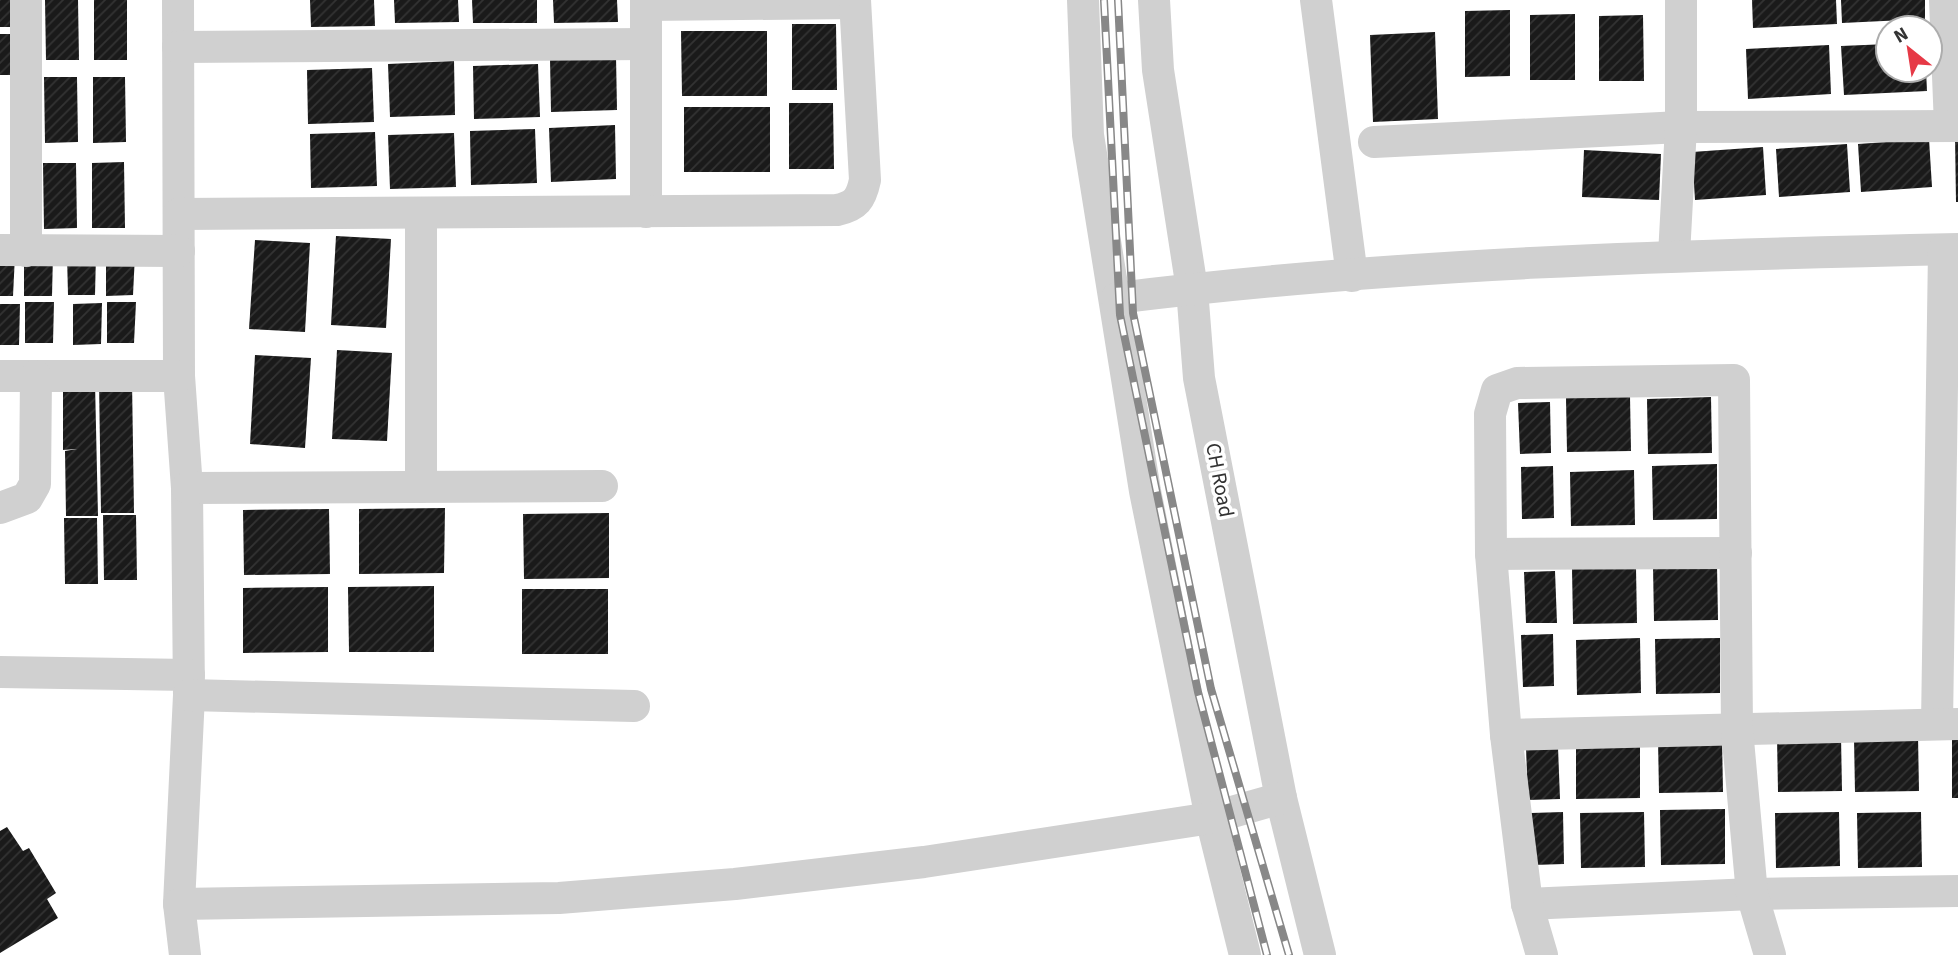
<svg xmlns="http://www.w3.org/2000/svg" width="1958" height="955" viewBox="0 0 1958 955" font-family="'Source Sans 3',sans-serif">
<defs>
<pattern id="building-hatch" width="6" height="6" patternUnits="userSpaceOnUse" patternTransform="scale(1.75)"><rect width="6" height="6" fill="#1a1a1a"/><path d="M-1 1l2-2M0 6l6-6M5 7l2-2" fill="none" stroke="#333"/></pattern>
</defs>
<rect width="100%" height="100%" fill="#fff"/>
<!-- building -->
<g fill="url(#building-hatch)">
<polygon points="0,0 15,0 14,27 0,27"/>
<polygon points="45,0 78,0 79,60 46,60"/>
<rect x="94" y="0" width="33" height="60"/>
<polygon points="310,0 374,0 375,26 311,27"/>
<polygon points="394,0 458,0 459,22 395,23"/>
<polygon points="472,0 537,0 537,23 473,23"/>
<polygon points="553,0 617,0 618,22 554,23"/>
<polygon points="1752,0 1836,0 1837,24 1753,28"/>
<polygon points="1841,0 1925,0 1925,19 1842,23"/>
<polygon points="1510,10 1510,76 1465,77 1465,11"/>
<polygon points="1575,14 1575,80 1530,80 1530,15"/>
<polygon points="1643,15 1644,81 1599,81 1599,16"/>
<polygon points="792,24 836,24 837,90 792,90"/>
<polygon points="681,31 767,31 767,96 682,96"/>
<polygon points="1435,32 1438,119 1373,122 1370,35"/>
<polygon points="0,34 16,34 15,75 0,75"/>
<polygon points="1888,44 1888,70 1926,70 1927,91 1844,95 1841,46"/>
<polygon points="1829,45 1831,94 1748,99 1746,49"/>
<polygon points="616,56 617,110 551,112 550,58"/>
<polygon points="454,61 455,115 390,117 388,64"/>
<polygon points="538,64 540,117 474,119 473,66"/>
<polygon points="372,68 374,122 308,124 307,70"/>
<polygon points="44,77 77,77 78,142 45,143"/>
<polygon points="93,77 125,77 126,142 93,143"/>
<polygon points="789,103 833,103 834,169 789,169"/>
<rect x="684" y="107" width="86" height="65"/>
<polygon points="615,125 616,179 551,182 549,128"/>
<polygon points="535,129 537,183 471,185 470,131"/>
<polygon points="375,132 377,186 311,188 310,134"/>
<polygon points="454,133 456,187 390,189 388,135"/>
<polygon points="1955,136 1958,136 1958,202 1956,202"/>
<polygon points="1929,139 1932,187 1861,192 1858,144"/>
<polygon points="1847,144 1850,192 1779,197 1776,149"/>
<polygon points="1763,147 1766,195 1695,200 1692,152"/>
<polygon points="1584,150 1661,154 1659,200 1582,197"/>
<polygon points="124,162 125,228 92,228 92,163"/>
<polygon points="43,163 76,163 77,228 44,229"/>
<polygon points="336,236 391,239 386,328 331,325"/>
<polygon points="255,240 310,243 305,332 249,329"/>
<polygon points="53,254 52,296 24,296 24,255"/>
<polygon points="96,254 95,295 68,295 67,255"/>
<polygon points="106,254 135,254 133,295 106,296"/>
<polygon points="0,255 15,255 13,296 0,296"/>
<polygon points="25,302 54,302 53,343 25,343"/>
<polygon points="107,302 136,302 134,343 107,343"/>
<polygon points="102,303 101,344 73,345 73,304"/>
<polygon points="0,304 20,304 19,345 0,345"/>
<polygon points="337,350 392,353 387,441 332,439"/>
<polygon points="255,355 311,358 305,448 250,444"/>
<polygon points="99,381 132,381 134,513 101,513"/>
<polygon points="95,383 98,516 66,516 65,451 77,449 63,450 63,384"/>
<polygon points="1630,396 1631,451 1567,452 1566,398"/>
<polygon points="1711,397 1712,453 1648,454 1647,399"/>
<polygon points="1550,402 1551,453 1520,454 1518,403"/>
<polygon points="1717,464 1717,519 1653,520 1652,466"/>
<polygon points="1553,466 1554,518 1522,519 1521,467"/>
<polygon points="1634,470 1635,525 1571,526 1570,472"/>
<polygon points="445,508 444,573 359,574 359,509"/>
<polygon points="329,509 330,574 244,575 243,510"/>
<polygon points="609,513 609,578 524,579 523,514"/>
<polygon points="103,515 136,515 137,580 104,580"/>
<polygon points="64,518 97,518 98,584 65,584"/>
<polygon points="1717,565 1718,620 1654,621 1653,566"/>
<polygon points="1636,568 1637,623 1573,624 1572,569"/>
<polygon points="1555,571 1557,623 1526,623 1524,572"/>
<polygon points="434,586 434,652 349,652 348,587"/>
<polygon points="328,587 328,652 243,653 243,588"/>
<rect x="522" y="589" width="86" height="65"/>
<polygon points="1553,634 1554,686 1523,687 1521,635"/>
<polygon points="1640,638 1641,693 1577,695 1576,640"/>
<polygon points="1720,638 1720,693 1656,694 1655,639"/>
<rect x="1952" y="732" width="6" height="66"/>
<polygon points="1841,736 1842,791 1778,792 1777,737"/>
<polygon points="1918,736 1919,791 1855,792 1854,738"/>
<polygon points="1722,737 1723,792 1659,793 1658,739"/>
<polygon points="1640,743 1640,798 1576,799 1576,744"/>
<polygon points="1558,747 1560,799 1528,800 1526,748"/>
<polygon points="1725,809 1725,864 1661,865 1660,810"/>
<polygon points="1563,812 1564,864 1533,865 1531,813"/>
<polygon points="1644,812 1645,867 1581,868 1580,813"/>
<polygon points="1839,812 1840,866 1776,868 1775,813"/>
<polygon points="1921,812 1922,867 1858,868 1857,813"/>
<polygon points="7,827 23,851 29,848 56,893 47,899 58,918 0,953 0,831"/>
</g>
<g fill="none" stroke-linecap="round" stroke-linejoin="round">
<!-- minor -->
<g stroke="#d0d0d0" stroke-width="32">
<polyline points="178,0 179,376 187,488 189,695 179,904"/>
<polyline points="1083,0 1088,135 1145,491 1211,818 1245,955"/>
<polyline points="1154,0 1158,70 1192,289 1199,378 1281,798 1320,955"/>
<polyline points="1316,0 1352,276"/>
<polyline points="1945,0 1950,126"/>
<polyline points="646,5 855,3"/>
<polyline points="178,47 646,44"/>
<polyline points="1374,142 1681,127 1958,126"/>
<polyline points="646,212 646,0"/>
<path d="M179,214L837,210C856,206 861,199 865,180L855,0"/>
<polyline points="0,250 179,251"/>
<polyline points="26,251 26,0"/>
<polyline points="1674,255 1681,127 1681,0"/>
<path d="M1117,298C1395,263 1678,255 1958,249"/>
<polyline points="0,376 179,376"/>
<polyline points="421,487 421,213"/>
<polyline points="187,488 602,486"/>
<polyline points="0,508 27,498 35,484 36,376"/>
<polyline points="1491,554 1736,553"/>
<polyline points="0,672 189,675"/>
<polyline points="189,695 634,706"/>
<polyline points="1937,724 1944,250"/>
<polyline points="1506,735 1958,724"/>
<polyline points="1527,904 1752,894 1958,891"/>
<polyline points="185,955 179,904 559,898 735,884 924,862 1211,818 1281,798"/>
<polyline points="1542,955 1527,904 1506,735 1491,554 1490,414 1497,390 1517,383 1734,380 1737,729 1752,894 1770,955"/>
</g>
<defs>
<g id="rail">
<polyline points="1104,0 1120,315 1198,692 1267,955"/>
<polyline points="1118,0 1133,313 1211,689 1289,955"/>
</g>
</defs>
<!-- rail casing -->
<use href="#rail" stroke="#888" stroke-width="8"/>
<!-- rail -->
<use href="#rail" stroke="#fff" stroke-width="5" stroke-dasharray="16" stroke-linecap="butt"/>
</g>
<g text-anchor="middle" dominant-baseline="central" stroke-width="7" stroke-linejoin="round" paint-order="stroke">
<!-- street labels -->
<g font-size="21" fill="#333" stroke="#fff">
<text transform="translate(1220 480) rotate(79)">CH Road</text>
</g>
</g>
<!-- north arrow -->
<g transform="translate(1909 49) rotate(330)"><circle r="33" fill="#ffffff" stroke="#adadad" stroke-width="2"/>
<path d="M0-5L12 26L0 18L-12 26Z" fill="#e63946"/>
<text y="-10" font-size="19" font-weight="bold" text-anchor="middle" fill="#333333">N</text>
</g>
</svg>
